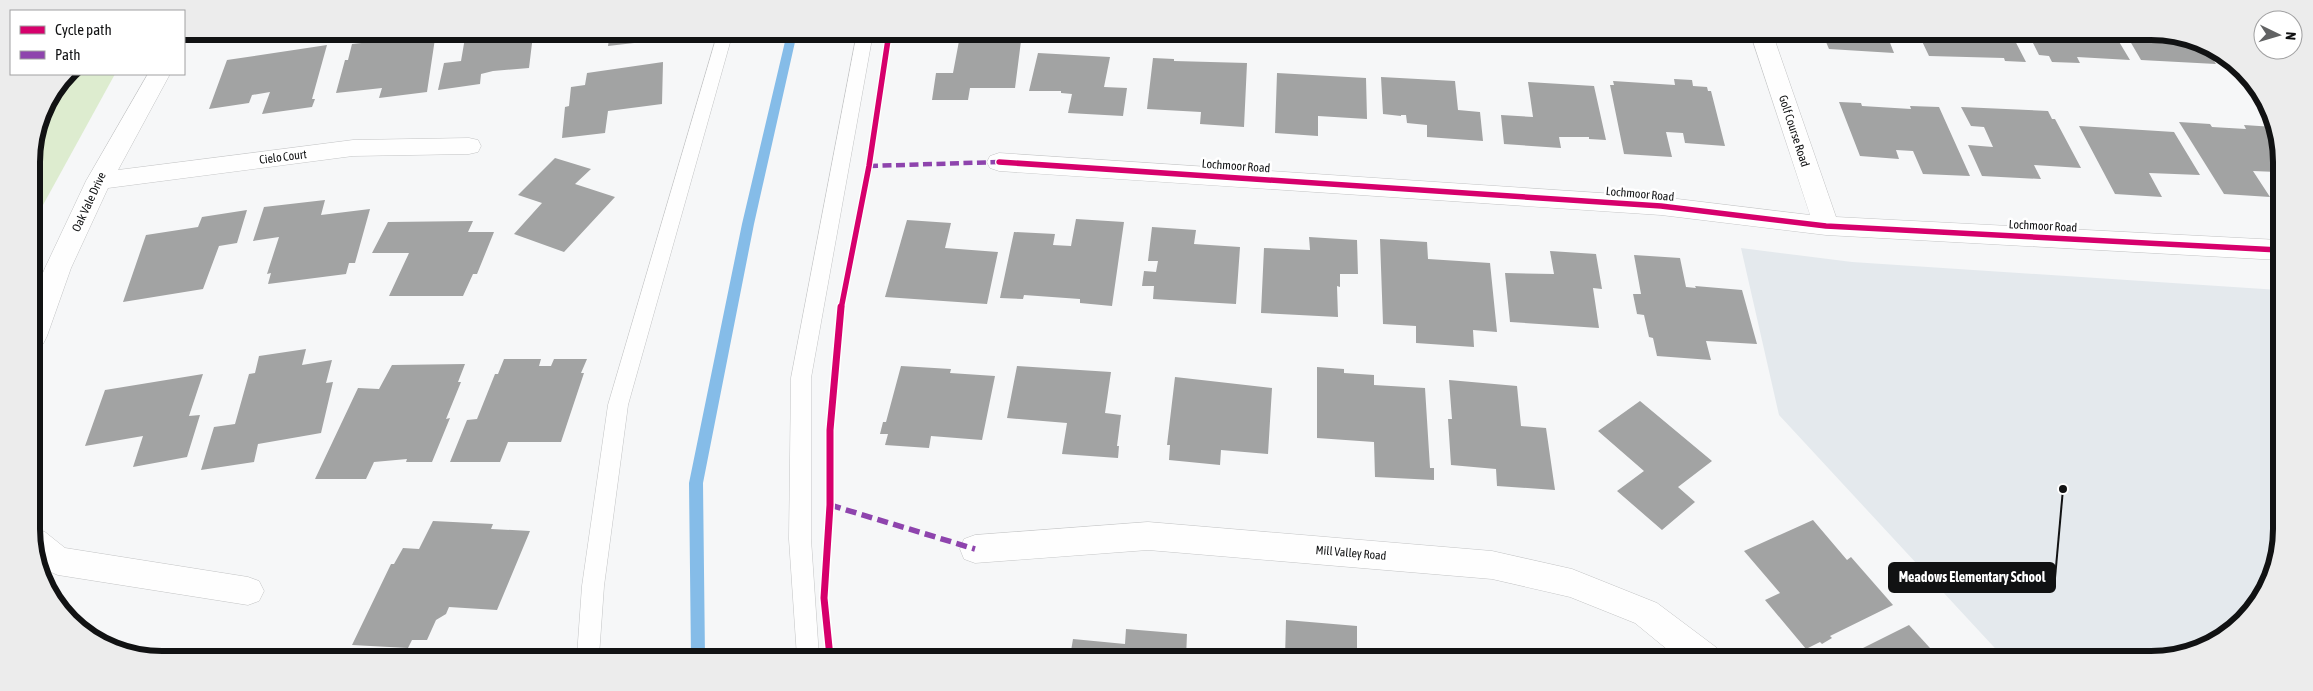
<svg xmlns="http://www.w3.org/2000/svg" width="2313" height="691" viewBox="0 0 2313 691" font-family="'Asap Condensed',sans-serif">
<rect width="100%" height="100%" fill="#f6f7f8"/>
<!-- built -->
<polygon fill="#e4e9ed" points="1741,248 1852,262 2279,290 2277,562 2260,601 2231,633 2159,659 2005,659 1779,415"/>
<!-- green -->
<polygon fill="#ddeccf" points="67,74 115,74 32,225 32,154 41,112"/>
<g fill="none" stroke-linecap="round" stroke-linejoin="round">
<!-- stream -->
<polygon fill="#85bce8" fill-rule="evenodd" points="787,33 797,33 754,224 703,483 705,657 691,656 689,483 742,224"/>
</g>
<!-- building -->
<g fill="#a2a3a3">
<polygon points="383,32 436,32 427,92 379,98 382,88 336,93 345,60 348,60 352,44 371,42 372,33"/>
<polygon points="466,32 530,32 529,35 533,35 529,68 493,71 481,74 480,84 438,90 444,63 461,61"/>
<polygon points="610,32 669,32 669,39 608,46"/>
<polygon points="1559,34 1585,34 1586,37 1559,36"/>
<polygon points="1628,34 1691,35 1693,41 1630,38"/>
<polygon points="1823,35 1887,35 1894,53 1829,49"/>
<polygon points="1919,35 2012,35 2026,62 2005,61 2004,58 1929,56"/>
<polygon points="2029,35 2115,35 2130,60 2077,57 2080,63 2052,62 2049,56 2039,55"/>
<polygon points="2127,36 2184,36 2207,50 2216,64 2141,60"/>
<polygon points="959,41 1021,41 1015,88 970,88 968,100 932,100 936,73 953,73"/>
<polygon points="327,45 312,99 315,99 312,107 262,114 270,92 252,95 249,103 209,109 227,60"/>
<polygon points="1038,53 1110,57 1104,87 1127,88 1123,116 1068,113 1072,94 1061,93 1061,91 1029,91"/>
<polygon points="1153,58 1174,59 1174,61 1247,63 1244,127 1200,124 1201,112 1147,109"/>
<polygon points="663,62 662,104 608,111 605,133 562,138 565,107 569,106 571,87 585,85 587,73"/>
<polygon points="1277,73 1366,78 1367,119 1318,116 1318,136 1275,133"/>
<polygon points="1381,77 1455,81 1458,110 1480,112 1483,141 1427,137 1427,125 1407,123 1406,115 1401,115 1401,116 1383,114"/>
<polygon points="1674,79 1692,80 1693,86 1707,87 1708,91 1711,91 1725,146 1685,143 1683,133 1666,132 1672,157 1624,154 1610,85 1614,85 1613,81 1675,85"/>
<polygon points="1528,82 1594,86 1606,140 1589,139 1589,137 1559,137 1561,148 1504,144 1501,115 1533,117"/>
<polygon points="1839,102 1861,103 1862,106 1911,109 1910,106 1939,107 1970,176 1923,174 1913,151 1896,150 1899,159 1860,156"/>
<polygon points="1961,107 2048,111 2052,119 2055,119 2081,168 2034,165 2041,179 1982,176 1968,145 1993,147 1984,127 1971,126"/>
<polygon points="2179,122 2210,124 2212,127 2246,129 2244,125 2274,127 2279,137 2279,175 2277,172 2253,171 2270,197 2224,194"/>
<polygon points="2079,126 2174,132 2200,175 2149,173 2162,197 2115,194"/>
<polygon points="555,158 591,169 575,184 615,197 564,252 514,234 542,203 518,195"/>
<polygon points="325,200 321,215 370,209 355,263 349,263 346,274 268,284 271,273 267,274 279,237 253,241 264,207"/>
<polygon points="247,210 237,243 219,246 203,289 123,302 146,235 198,227 202,217"/>
<polygon points="1076,219 1124,222 1112,306 1080,303 1080,299 1024,295 1023,299 1000,298 1014,232 1055,234 1053,245 1071,246"/>
<polygon points="907,220 951,223 945,248 998,252 987,304 885,297"/>
<polygon points="473,221 468,232 494,232 477,274 473,274 463,296 389,296 409,253 372,253 388,222"/>
<polygon points="1152,227 1196,230 1194,244 1240,247 1236,304 1153,299 1154,286 1142,286 1144,271 1156,272 1158,261 1148,261"/>
<polygon points="1309,237 1357,240 1358,274 1340,274 1340,287 1337,286 1338,317 1261,313 1264,248 1310,250"/>
<polygon points="1380,239 1427,242 1428,259 1490,263 1497,332 1473,330 1474,347 1416,343 1416,326 1383,324"/>
<polygon points="1550,251 1596,254 1602,289 1593,288 1599,328 1510,322 1505,273 1554,274"/>
<polygon points="1634,255 1680,258 1686,287 1696,288 1695,286 1742,290 1757,344 1706,341 1711,360 1657,356 1653,338 1649,337 1644,315 1637,314 1633,294 1641,294"/>
<polygon points="306,349 302,365 332,360 326,383 333,382 321,433 258,444 254,462 201,470 214,427 235,424 249,374 255,373 259,356"/>
<polygon points="504,359 541,359 539,366 551,366 554,359 587,359 581,373 584,373 561,442 508,442 500,462 450,462 467,420 477,419 495,374 498,374"/>
<polygon points="465,364 458,382 461,382 446,419 450,418 432,462 406,462 407,459 374,462 366,479 315,479 358,388 379,389 392,365"/>
<polygon points="901,366 951,369 950,373 995,376 982,440 931,436 929,448 885,445 888,434 880,434 883,422 886,422"/>
<polygon points="1017,366 1111,372 1105,413 1121,415 1117,446 1119,446 1118,458 1062,454 1067,423 1007,418"/>
<polygon points="1317,367 1344,369 1344,373 1374,375 1374,385 1425,388 1430,468 1434,468 1434,480 1375,477 1374,442 1317,438"/>
<polygon points="203,374 189,416 200,415 187,457 133,467 143,436 85,446 105,390"/>
<polygon points="1175,377 1272,388 1268,454 1221,450 1220,465 1169,460 1170,445 1167,445"/>
<polygon points="1449,380 1517,386 1521,426 1546,428 1555,490 1497,486 1496,469 1451,465 1448,419 1452,419"/>
<polygon points="1640,401 1712,461 1678,487 1695,502 1662,530 1617,491 1644,471 1598,431"/>
<polygon points="1813,520 1847,560 1851,557 1893,605 1830,636 1832,638 1822,644 1820,642 1806,649 1765,600 1780,593 1744,551"/>
<polygon points="433,521 493,524 491,529 530,531 497,610 449,607 446,614 436,620 427,640 412,640 408,648 352,645 391,564 394,564 403,548 419,549"/>
<polygon points="1286,620 1357,626 1357,658 1285,658"/>
<polygon points="1909,625 1940,659 1850,659 1847,656"/>
<polygon points="1126,629 1187,634 1186,658 1070,657 1073,639 1125,644"/>
</g>
<g fill="none" stroke-linecap="round" stroke-linejoin="round">
<defs>
<g id="lane">
<polygon points="718,32 733,32 628,405 604,586 599,656 577,656 582,586 608,405"/>
<polygon points="857,33 873,33 811,378 811,539 819,657 797,657 789,539 791,378"/>
</g>
<g id="street">
<polygon points="1751,35 1773,35 1836,217 2279,240 2279,260 1826,235 1661,215 999,171 990,168 987,162 990,156 999,153 1661,197 1810,215"/>
<polygon points="148,74 170,74 118,170 353,140 469,138 478,140 481,146 478,152 469,154 353,156 108,188 71,268 47,336 43,344 33,347 32,299 45,268 86,181"/>
<polygon points="1148,522 1492,551 1572,569 1657,603 1717,648 1721,659 1679,659 1635,623 1570,597 1492,579 1148,550 975,563 964,559 960,549 964,539 975,535"/>
<path d="M34,528L45,532L65,548L248,577L259,581L264,591L259,601L248,605L58,575C33,566 32,552 34,528Z"/>
</g>
</defs>
<!-- lane casing -->
<use href="#lane" stroke="#c3c4c5" stroke-width="1"/>
<!-- street casing -->
<use href="#street" stroke="#c3c4c5" stroke-width="1"/>
<!-- lane -->
<use href="#lane" fill="#fefefe" fill-rule="evenodd"/>
<!-- street -->
<use href="#street" fill="#fefefe" fill-rule="evenodd"/>
<!-- quiet-far1 -->
<polyline stroke="#8e44ad" stroke-width="4.5" stroke-dasharray="9 4.5" stroke-linecap="butt" points="869,166 999,162"/>
<!-- quiet -->
<polyline stroke="#8e44ad" stroke-width="5.5" stroke-dasharray="11 5.5" stroke-linecap="butt" points="830,505 975,549"/>
<defs>
<g id="cycleway-far1">
<polyline points="999,162 1661,206 1826,226 2279,250"/>
<polyline points="841,309 869,166 889,33"/>
</g>
<polyline id="cycleway" points="830,657 824,598 830,505 830,430 841,307"/>
</defs>
<!-- cycleway-far1 casing -->
<use href="#cycleway-far1" stroke="#fff" stroke-width="8"/>
<!-- cycleway casing -->
<use href="#cycleway" stroke="#fff" stroke-width="10"/>
<!-- cycleway-far1 -->
<use href="#cycleway-far1" stroke="#d6006c" stroke-width="5.5"/>
<!-- cycleway -->
<use href="#cycleway" stroke="#d6006c" stroke-width="7"/>
</g>
<g text-anchor="middle" dominant-baseline="central" stroke-width="5" stroke-linejoin="round" paint-order="stroke">
<!-- street labels -->
<g font-size="12" fill="#111213" stroke="#fff">
<text transform="translate(1794 131) rotate(72)">Golf Course Road</text>
<text transform="translate(283 157) rotate(-7)">Cielo Court</text>
<text transform="translate(1236 166) rotate(4)">Lochmoor Road</text>
<text transform="translate(1640 194) rotate(5)">Lochmoor Road</text>
<text transform="translate(89 202) rotate(-65)">Oak Vale Drive</text>
<text transform="translate(2043 226) rotate(3)">Lochmoor Road</text>
<text transform="translate(1351 553) rotate(5)">Mill Valley Road</text>
</g>
</g>
<!-- crop -->
<path d="M0 0H2313V691H0ZM162 40H2151A122 122 0 0 1 2273 162V529A122 122 0 0 1 2151 651H162A122 122 0 0 1 40 529V162A122 122 0 0 1 162 40Z" fill="#ececec" fill-rule="evenodd"/>
<path fill="none" stroke="#111213" stroke-width="6" d="M162 40H2151A122 122 0 0 1 2273 162V529A122 122 0 0 1 2151 651H162A122 122 0 0 1 40 529V162A122 122 0 0 1 162 40Z"/>
<!-- callouts -->
<path fill="none" stroke="#111213" stroke-width="2" d="M2063 489L2055 578"/>
<circle fill="#111213" stroke="#fff" stroke-width="2" cx="2063" cy="489" r="5"/>
<rect fill="#111213" stroke="#111213" stroke-width="2" x="1889" y="563" width="166" height="29" rx="5"/>
<g font-size="14" text-anchor="middle" font-weight="bold" fill="#fff">
<text x="1972" y="582">Meadows Elementary School</text>
</g>
<!-- legend -->
<rect x="10" y="10" width="175" height="65" fill="#ffffff" stroke="#a0a0a1"/>
<rect x="20" y="26" width="25" height="8" fill="#d6006c" stroke="#a0a0a1"/>
<text x="55" y="35" font-size="15" fill="#111213">Cycle path</text>
<rect x="20" y="51" width="25" height="8" fill="#8e44ad" stroke="#a0a0a1"/>
<text x="55" y="60" font-size="15" fill="#111213">Path</text>
<!-- north arrow -->
<g transform="translate(2278 35) rotate(95)"><circle r="24" fill="#ffffff" stroke="#a0a0a1"/>
<path d="M0-4L9 19L0 12L-9 19Z" fill="#616263"/>
<text y="-8" font-size="14" font-weight="bold" text-anchor="middle" fill="#111213">N</text>
</g>
</svg>
